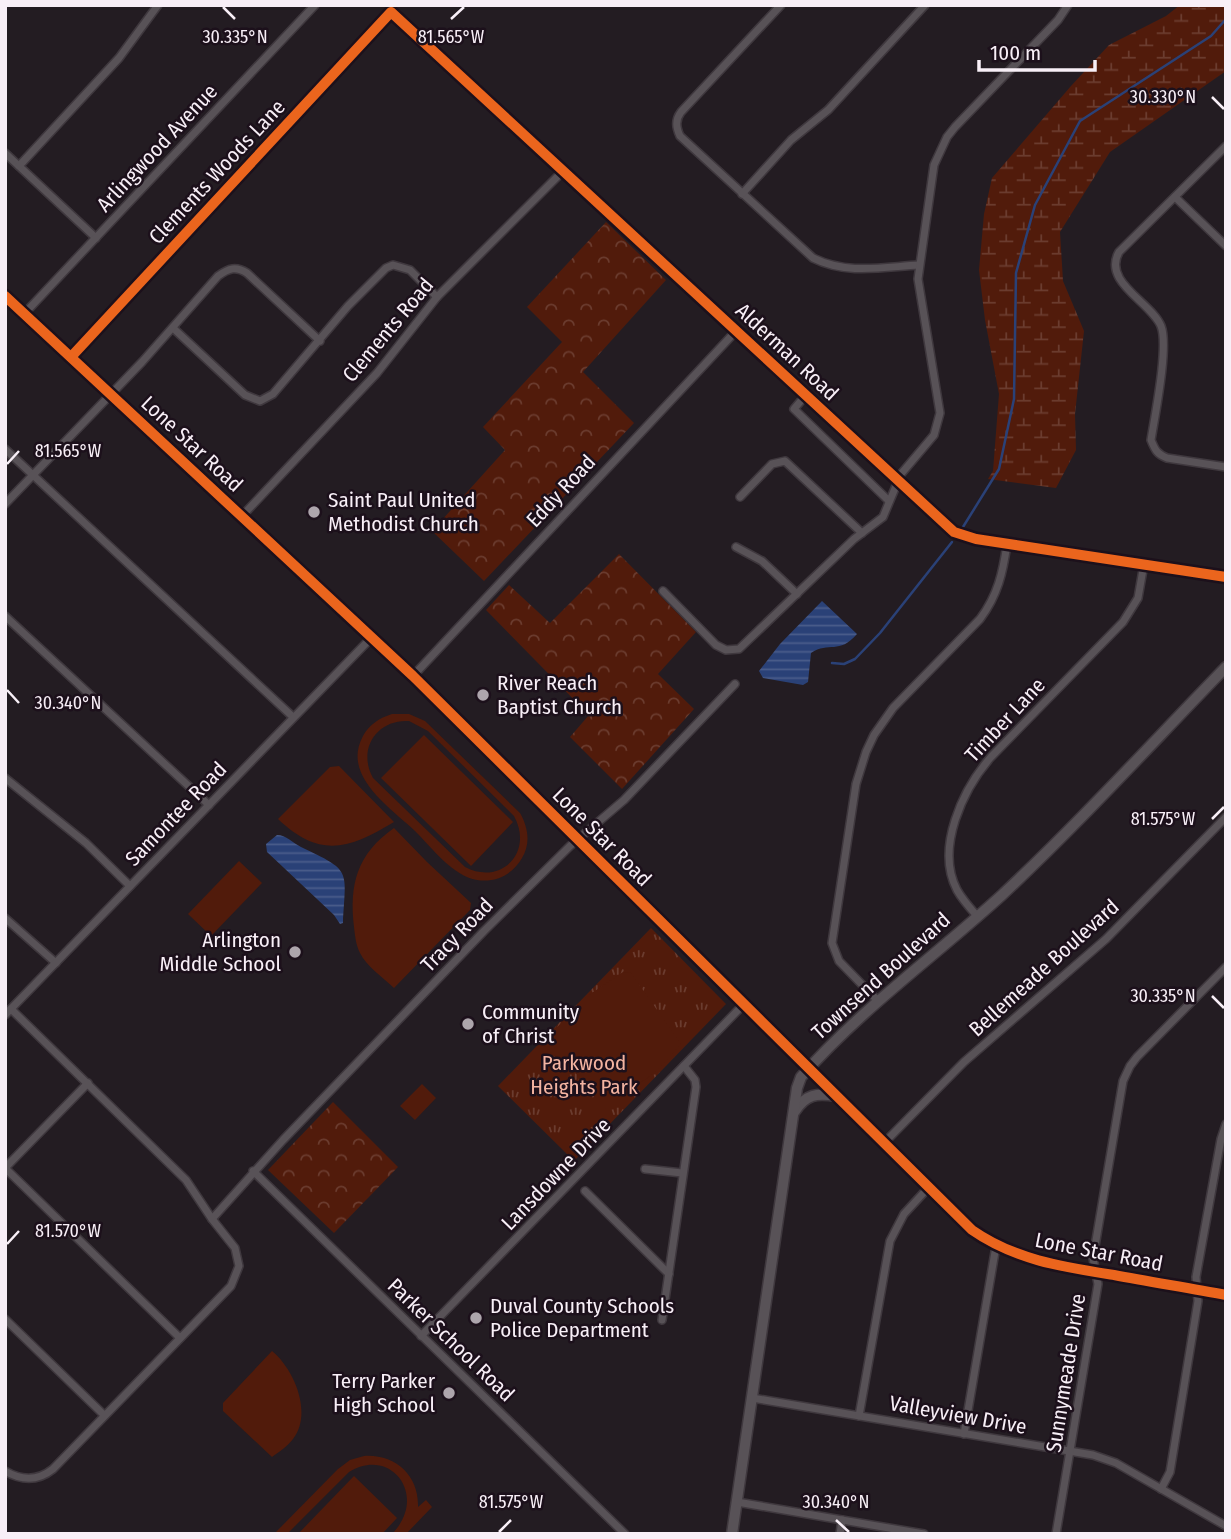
<svg xmlns="http://www.w3.org/2000/svg" width="1231" height="1539" viewBox="0 0 1231 1539" font-family="'Fira Sans Condensed',sans-serif">
<defs>
<pattern id="forest-crowns" width="20" height="18" patternUnits="userSpaceOnUse" patternTransform="scale(1.75)"><rect width="20" height="18" fill="#511b0b"/><path d="M2 6a3 3 0 1 1 6 0M12 15a3 3 0 1 1 6 0" fill="none" stroke="#6b3c2f"/></pattern>
<pattern id="wetland-marsh" width="20" height="14" patternUnits="userSpaceOnUse" patternTransform="scale(1.75)"><rect width="20" height="14" fill="#511b0b"/><path d="M1 5h8M5 5V1M11 12h8M15 12V8" fill="none" stroke="#6b3c2f"/></pattern>
<pattern id="park-tufts" width="24" height="20" patternUnits="userSpaceOnUse" patternTransform="scale(1.75)"><rect width="24" height="20" fill="#511b0b"/><path d="M3 7l-1-3M5 7V3M7 7l1-3M15 17l-1-3M17 17v-4M19 17l1-3" fill="none" stroke="#6b3c2f"/></pattern>
<pattern id="water-rules" width="6" height="5" patternUnits="userSpaceOnUse" patternTransform="scale(1.75)"><rect width="6" height="5" fill="#2a4177"/><path d="M0 2.5h6" fill="none" stroke="#4a5d8b"/></pattern>
</defs>
<rect width="100%" height="100%" fill="#231c22"/>
<!-- forest -->
<g fill="url(#forest-crowns)">
<polygon points="606,222 666,280 583,372 634,423 484,581 432,531 505,450 483,427 562,342 527,307"/>
<polygon points="619,554 696,632 658,674 694,709 622,789 570,737 589,715 486,610 509,585 550,623"/>
<polygon points="333,1102 398,1167 334,1233 268,1170"/>
</g>
<!-- wetland -->
<polygon fill="url(#wetland-marsh)" points="1180,5 1226,5 1226,71 1110,152 1060,232 1063,281 1084,331 1075,414 1076,450 1056,488 988,479 993,471 999,394 985,320 979,270 984,214 992,178 1071,86 1109,45 1166,16"/>
<!-- park -->
<polygon fill="url(#park-tufts)" points="651,928 726,1004 574,1161 498,1086"/>
<!-- pitch -->
<g fill="#511b0b" fill-rule="evenodd">
<path d="M392,714H409L425,721L520,813C528,827 531,843 522,858C513,874 496,883 477,880C453,876 432,848 415,831C391,808 341,776 363,736C369,725 379,718 392,714ZM409,721L428,731L514,816C534,852 501,886 465,867L373,778C357,749 377,719 409,721Z"/>
<polygon points="424,735 513,822 471,866 381,778"/>
<path d="M339,766L394,822C349,849 320,859 278,819L330,767Z"/>
<path d="M394,828L427,862L471,903L470,910L394,988C384,978 366,966 360,953C356,945 355,936 354,927C349,884 357,854 394,828Z"/>
<polygon points="239,861 262,883 211,936 188,914"/>
<path d="M623,972L631,973L681,1044C668,1058 650,1082 631,1086L606,1109L577,1077L578,1075L564,1067L542,1043L586,997Z"/>
<polygon points="422,1084 436,1098 415,1120 400,1106"/>
<path d="M272,1351C294,1369 313,1413 293,1439C288,1446 279,1452 272,1457L223,1411V1403Z"/>
<path d="M364,1456C395,1454 419,1475 418,1507L426,1500L432,1507L406,1534H392C429,1496 391,1446 349,1472L287,1534H274L338,1469L350,1460Z"/>
<polygon points="354,1476 397,1518 382,1534 298,1534"/>
</g>
<!-- water -->
<g fill="url(#water-rules)">
<path d="M822,601L857,634C839,655 829,641 811,653L808,682L803,685L763,678L759,671L780,644Z"/>
<path d="M277,835C286,835 293,843 301,847C352,871 346,869 343,923L340,924L334,915L267,852L266,844Z"/>
</g>
<g fill="none" stroke-linecap="round" stroke-linejoin="round">
<!-- stream -->
<g stroke="#2a4177" stroke-width="2.5">
<polyline points="963,527 999,469 1014,399 1016,273 1035,205 1080,121 1211,36 1226,19"/>
<polyline points="832,663 844,664 855,659 880,633 952,542"/>
</g>
<defs>
<g id="street">
<path d="M781,5L681,112C675,120 676,127 680,136L813,258C847,275 883,267 919,265"/>
<path d="M1226,146L1119,252C1102,282 1151,302 1161,326C1169,346 1155,415 1151,440C1155,450 1157,454 1167,458L1226,467"/>
<polyline points="5,153 96,238"/>
<polyline points="19,166 119,58 158,5"/>
<polyline points="742,194 791,140 828,110 925,5"/>
<polyline points="1175,197 1226,246"/>
<polyline points="24,314 315,5"/>
<polyline points="173,328 245,395 260,401 273,394 348,306 386,268 393,265 410,270 437,297"/>
<polyline points="71,357 391,12 954,532 976,539 1226,577"/>
<polyline points="805,396 794,409 889,501"/>
<polyline points="5,449 293,717"/>
<polyline points="740,497 772,464 785,461 862,533"/>
<path d="M5,504L142,362L218,276C229,268 236,266 247,273L320,341"/>
<polyline points="242,516 377,373 437,297 564,170"/>
<polyline points="736,547 762,561 797,594"/>
<polyline points="663,591 716,645 726,650 739,649 854,539 883,517 901,474 934,435 940,413 918,279 934,165 947,137 955,127 1058,20 1068,5"/>
<polyline points="5,616 209,805"/>
<polyline points="413,676 736,331"/>
<polyline points="5,778 86,843 130,886"/>
<path d="M977,916C970,908 962,899 957,890C935,848 963,789 991,757L1123,622L1138,598L1144,564"/>
<polyline points="5,918 56,963"/>
<path d="M877,1000L839,961L832,943L856,784L866,752L874,735L893,708L980,619C998,595 1003,572 1007,544"/>
<polyline points="5,1015 372,637"/>
<polyline points="883,1144 964,1062 1106,939 1226,817"/>
<polyline points="5,1168 180,1338"/>
<polyline points="5,1168 88,1083"/>
<polyline points="645,1169 682,1173"/>
<polyline points="253,1171 625,1534"/>
<polyline points="585,1191 669,1274"/>
<polyline points="212,1219 283,1140 484,931 570,846 624,800 735,684"/>
<polyline points="5,1319 104,1415"/>
<polyline points="662,1320 696,1087 695,1080 684,1066"/>
<polyline points="421,1336 743,1005"/>
<polyline points="752,1398 1093,1455 1116,1463 1226,1526"/>
<polyline points="859,1416 890,1241 904,1214 928,1188"/>
<polyline points="964,1434 996,1246"/>
<path d="M5,1471C22,1481 38,1481 53,1469L231,1286L239,1266L235,1248L212,1219L186,1180L11,1009"/>
<polyline points="1161,1489 1170,1472 1198,1301 1196,1277 1221,1139 1226,1124"/>
<polyline points="737,1502 924,1534"/>
<polyline points="840,1534 842,1520"/>
<polyline points="1056,1534 1098,1284 1093,1258 1123,1081 1130,1066 1137,1057 1226,967"/>
</g>
<g id="secondary">
<path d="M5,296L413,676L972,1230C1015,1260 1063,1267 1114,1275C1151,1282 1189,1288 1226,1295"/>
<path d="M795,1111C806,1094 817,1093 836,1096"/>
<path d="M732,1534L797,1088L801,1077C861,1009 935,956 1002,895C1080,822 1152,743 1226,667"/>
</g>
</defs>
<!-- street casing -->
<use href="#street" stroke="#3f383e" stroke-width="10"/>
<!-- secondary casing -->
<use href="#secondary" stroke="#3f383e" stroke-width="13"/>
<!-- street -->
<use href="#street" stroke="#585257" stroke-width="7"/>
<!-- secondary -->
<use href="#secondary" stroke="#585257" stroke-width="10"/>
<defs>
<g id="cycleway">
<path d="M5,296L413,676L972,1230C1015,1260 1063,1267 1114,1275C1151,1282 1189,1288 1226,1295"/>
<polyline points="71,357 391,12 954,532 976,539 1226,577"/>
</g>
</defs>
<!-- cycleway casing -->
<use href="#cycleway" stroke="#1c101b" stroke-width="15"/>
<!-- cycleway -->
<use href="#cycleway" stroke="#eb651d" stroke-width="10"/>
</g>
<!-- ticks -->
<path fill="none" stroke="#f8eff7" stroke-width="2.5" d="M223,7L235,19M451,19L464,7M1212,97L1224,109M7,464L19,451M7,690L19,703M1212,819L1224,807M1212,996L1224,1008M7,1244L19,1231M836,1520L849,1532M499,1532L511,1520"/>
<!-- markers -->
<g fill="#ada5ac" stroke="#1c101b" stroke-width="2.5">
<circle cx="314" cy="512" r="7"/>
<circle cx="483" cy="695" r="7"/>
<circle cx="295" cy="952" r="7"/>
<circle cx="468" cy="1024" r="7"/>
<circle cx="476" cy="1318" r="7"/>
<circle cx="449" cy="1393" r="7"/>
</g>
<g text-anchor="middle" dominant-baseline="central" stroke-width="5" stroke-linejoin="round" paint-order="stroke">
<!-- street labels -->
<g font-size="21" fill="#f8eff7" stroke="#1c101b">
<text transform="translate(157 148) rotate(-47)">Arlingwood Avenue</text>
<text transform="translate(217 172) rotate(-47)">Clements Woods Lane</text>
<text transform="translate(388 330) rotate(-50)">Clements Road</text>
<text transform="translate(787 352) rotate(43)">Alderman Road</text>
<text transform="translate(192 444) rotate(43)">Lone Star Road</text>
<text transform="translate(561 491) rotate(-47)">Eddy Road</text>
<text transform="translate(1005 720) rotate(-47)">Timber Lane</text>
<text transform="translate(176 814) rotate(-46)">Samontee Road</text>
<text transform="translate(602 837) rotate(45)">Lone Star Road</text>
<text transform="translate(457 935) rotate(-46)">Tracy Road</text>
<text transform="translate(1044 968) rotate(-42)">Bellemeade Boulevard</text>
<text transform="translate(881 976) rotate(-42)">Townsend Boulevard</text>
<text transform="translate(556 1174) rotate(-46)">Lansdowne Drive</text>
<text transform="translate(1099 1252) rotate(11)">Lone Star Road</text>
<text transform="translate(451 1340) rotate(44)">Parker School Road</text>
<text transform="translate(1066 1373) rotate(-81)">Sunnymeade Drive</text>
<text transform="translate(958 1415) rotate(10)">Valleyview Drive</text>
</g>
<!-- poi labels -->
<g font-size="21" fill="#f8eff7" stroke="#1c101b" text-anchor="start">
<text x="328" y="500">Saint Paul United<tspan x="328" dy="24">Methodist Church</tspan></text>
<text x="497" y="683">River Reach<tspan x="497" dy="24">Baptist Church</tspan></text>
<text x="281" y="940" text-anchor="end">Arlington<tspan x="281" dy="24">Middle School</tspan></text>
<text x="482" y="1012">Community<tspan x="482" dy="24">of Christ</tspan></text>
<text x="490" y="1306">Duval County Schools<tspan x="490" dy="24">Police Department</tspan></text>
<text x="435" y="1381" text-anchor="end">Terry Parker<tspan x="435" dy="24">High School</tspan></text>
</g>
<!-- park labels -->
<g font-size="21" fill="#f4b4a1" stroke="#1c101b">
<text x="584" y="1063">Parkwood<tspan x="584" dy="24">Heights Park</tspan></text>
</g>
</g>
<g font-size="18" text-anchor="middle" fill="#f8eff7" stroke="#1c101b" stroke-width="5" stroke-linejoin="round" paint-order="stroke">
<text x="235" y="43">30.335°N</text>
<text x="451" y="43">81.565°W</text>
<text x="1163" y="103">30.330°N</text>
<text x="68" y="457">81.565°W</text>
<text x="68" y="709">30.340°N</text>
<text x="1163" y="825">81.575°W</text>
<text x="1163" y="1002">30.335°N</text>
<text x="68" y="1237">81.570°W</text>
<text x="511" y="1508">81.575°W</text>
<text x="836" y="1508">30.340°N</text>
</g>
<!-- border -->
<rect width="1231" height="1539" fill="none" stroke="#f8eff7" stroke-width="14"/>
<!-- scale -->
<path d="M979 60v10h116v-10" fill="none" stroke="#f8eff7" stroke-width="3.5"/>
<text x="990" y="60" font-size="21" fill="#f8eff7" stroke="#1c101b" stroke-width="5" paint-order="stroke">100 m</text>
</svg>
